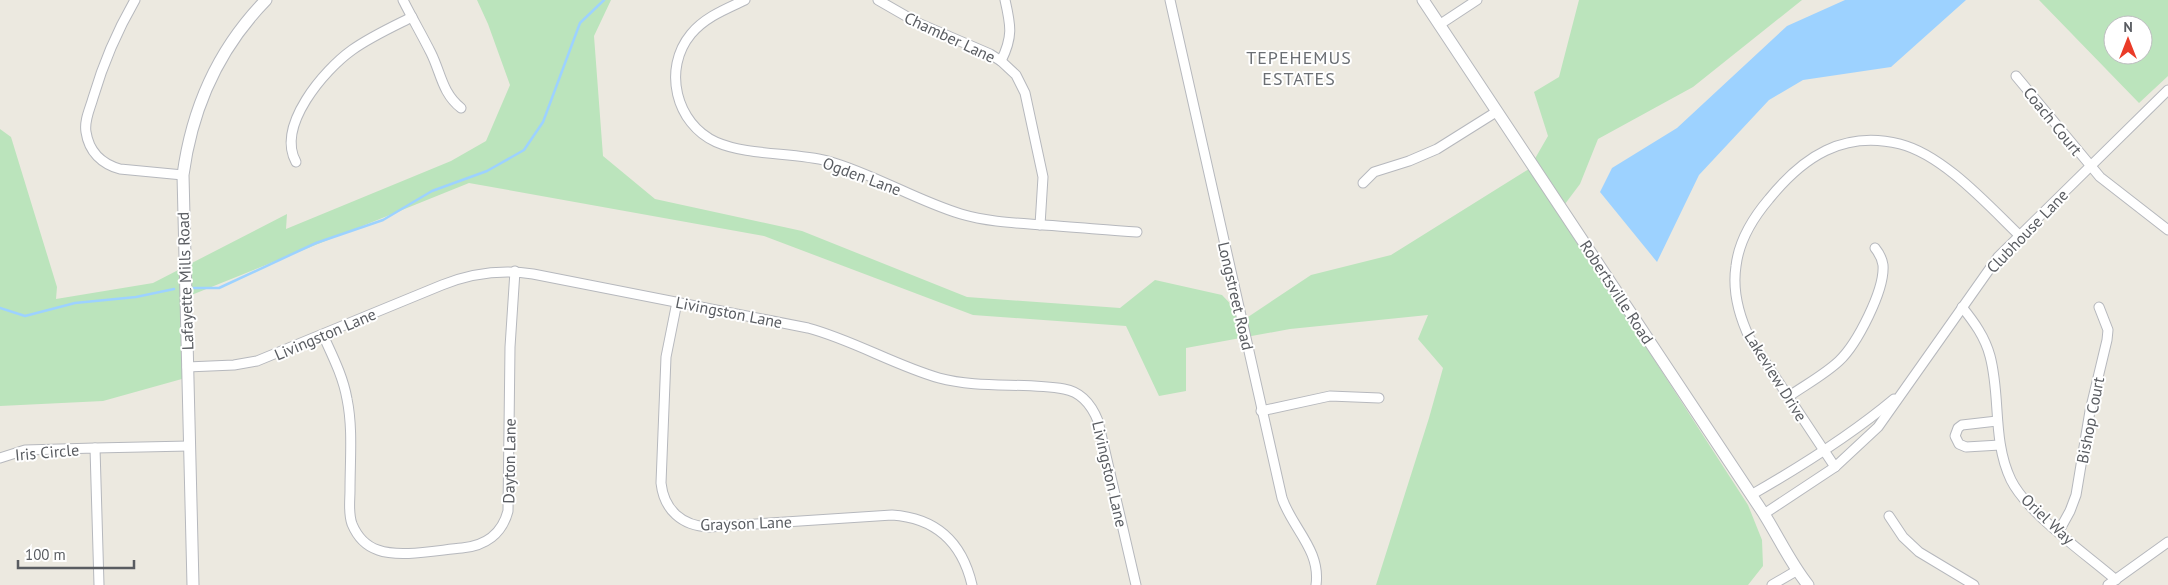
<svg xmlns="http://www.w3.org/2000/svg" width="2168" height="585" viewBox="0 0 2168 585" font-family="'PT Sans',sans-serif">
<rect width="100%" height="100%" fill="#ece9e0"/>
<!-- green -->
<g fill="#bbe4bc" fill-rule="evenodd">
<polygon points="477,0 611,0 594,36 603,156 655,199 802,231 967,297 1120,308 1155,280 1222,295 1245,319 1311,275 1391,255 1529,169 1548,136 1534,92 1559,77 1579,0 1802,0 1693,87 1598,139 1580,184 1559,212 1748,505 1762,540 1763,566 1748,585 1376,585 1429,418 1443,368 1418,339 1428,315 1290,329 1186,348 1186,391 1159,396 1126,326 973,315 764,236 469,183 189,296 189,377 103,401 0,406 0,129 11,137 57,287 56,299 153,283 287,214 286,229 451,161 486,141 510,85 488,24"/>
<path d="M2039,0H2168V76L2139,103ZM2113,25H2143V55H2113Z"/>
</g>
<!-- water -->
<polygon fill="#9dd2ff" points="1845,0 1966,0 1891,67 1803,80 1769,100 1699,175 1657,262 1600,192 1612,168 1677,128 1787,26"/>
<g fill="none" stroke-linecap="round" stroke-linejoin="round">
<!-- stream -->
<g stroke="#9dd2ff" stroke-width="2.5">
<polyline points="193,288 219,288 316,243 383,220 432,191 487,171 524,150 543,122 580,23 604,0"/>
<polyline points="0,308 25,316 75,303 136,297 174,289"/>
</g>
<defs>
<g id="minor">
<path d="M135,0C117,31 103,64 93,98C90,109 84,120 86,132C89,152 102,164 120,169L183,175"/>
<path d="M403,0C412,18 422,35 431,53C441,73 442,93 461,108"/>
<path d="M745,0C726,9 705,17 691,34C662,69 676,124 716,142C748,156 793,152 828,161C874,174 915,200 961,214C988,222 1016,223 1043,225C1075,227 1106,230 1137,232"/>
<polyline points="878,0 918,23 990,54 1001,61 1016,75 1025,93 1043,177 1040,225"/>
<path d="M1170,0L1282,498C1292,528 1321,550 1316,585"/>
<polyline points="1439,25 1477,0"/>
<path d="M1001,61C1013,37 1011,26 1005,0"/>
<polyline points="2016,76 2100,177 2168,230"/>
<path d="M296,162C276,126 324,70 352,50C370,37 392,27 412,17"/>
<polyline points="1363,183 1374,172 1409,161 1437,149 1496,112"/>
<path d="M677,302L666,357L661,483C664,510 682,526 709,527L892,515C936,518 962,542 972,585"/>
<path d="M1962,307C1974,322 1985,337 1990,356C2001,397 1992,440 2011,480C2028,514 2086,554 2116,580"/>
<path d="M323,335C332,355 343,376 347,399C353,428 350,460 350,490C350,501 348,513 352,524C357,536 366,546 378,550C400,558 438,550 462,548C485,546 502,534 508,511L510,347L515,271"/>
<path d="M187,367L234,365L257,361L442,285C472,273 500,269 533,274L808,328C853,340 894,365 939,378C980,389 1023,382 1064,389C1082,392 1092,406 1098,421L1136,585"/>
<path d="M1788,397C1805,385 1824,375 1839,361C1857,344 1885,290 1883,265C1882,258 1879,253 1875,248"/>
<polyline points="1261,411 1330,396 1379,398"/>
<polyline points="1997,421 1962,425 1958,428 1955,436 1959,444 1966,447 2000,445"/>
<polyline points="95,448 189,446"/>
<polyline points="0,458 25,450 95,448 99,585"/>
<path d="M1835,467L1750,339C1739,316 1732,292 1736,266C1739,240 1752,219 1769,199C1803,157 1843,130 1900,144C1943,155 1987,204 2019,235"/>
<path d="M1751,495C1800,467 1851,435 1894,399"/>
<polyline points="1764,514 1835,467 1878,427 1998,257 2168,90"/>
<polyline points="1889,516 1903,537 1919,552 1974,585"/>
<polyline points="2059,531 2070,511 2076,495 2090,411 2107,340 2108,330 2099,307"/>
<polyline points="1772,585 1796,571"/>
<polyline points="2108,585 2168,542"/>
</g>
<g id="tertiary">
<path d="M1423,0L1764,514C1779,538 1791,564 1808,585"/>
<path d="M193,585L183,175C192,108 218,49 266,0"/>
</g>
</defs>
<!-- minor casing -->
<use href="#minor" stroke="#b6b8bd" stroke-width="11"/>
<!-- tertiary casing -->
<use href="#tertiary" stroke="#b6b8bd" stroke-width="13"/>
<!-- minor -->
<use href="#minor" stroke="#fff" stroke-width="9"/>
<!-- tertiary -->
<use href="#tertiary" stroke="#fff" stroke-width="11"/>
</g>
<g text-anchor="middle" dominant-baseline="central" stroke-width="4" stroke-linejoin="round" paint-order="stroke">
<!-- street labels -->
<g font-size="16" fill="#595c61" stroke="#fff">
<text transform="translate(950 37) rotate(25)">Chamber Lane</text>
<text transform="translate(2053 121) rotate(51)">Coach Court</text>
<text transform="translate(862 176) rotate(20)">Ogden Lane</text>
<text transform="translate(2027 231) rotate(-46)">Clubhouse Lane</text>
<text transform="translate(185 281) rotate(-92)">Lafayette Mills Road</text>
<text transform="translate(1617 292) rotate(57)">Robertsville Road</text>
<text transform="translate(1236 296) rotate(77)">Longstreet Road</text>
<text transform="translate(729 312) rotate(11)">Livingston Lane</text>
<text transform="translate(325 334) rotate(-23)">Livingston Lane</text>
<text transform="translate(1776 376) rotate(58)">Lakeview Drive</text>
<text transform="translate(2090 420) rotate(-79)">Bishop Court</text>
<text transform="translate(47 452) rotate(-5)">Iris Circle</text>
<text transform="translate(509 461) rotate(-89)">Dayton Lane</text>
<text transform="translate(1110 474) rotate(77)">Livingston Lane</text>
<text transform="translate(2048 519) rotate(43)">Oriel Way</text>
<text transform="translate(746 523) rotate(-2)">Grayson Lane</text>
</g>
<!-- neighbourhood labels -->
<g font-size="18" letter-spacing="1" fill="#6a6e73" stroke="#fff">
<text x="1299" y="57">TEPEHEMUS<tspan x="1299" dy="21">ESTATES</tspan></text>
</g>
</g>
<!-- north arrow -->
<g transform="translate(2128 40)"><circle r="24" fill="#ffffff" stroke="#bdbec0"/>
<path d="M0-4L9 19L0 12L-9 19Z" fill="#ea3b28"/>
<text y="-8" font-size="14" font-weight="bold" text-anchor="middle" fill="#595c61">N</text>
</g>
<!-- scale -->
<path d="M18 560v8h116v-8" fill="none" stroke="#595c61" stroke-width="2.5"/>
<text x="25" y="560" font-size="15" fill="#595c61" stroke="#ffffff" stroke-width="4" paint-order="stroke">100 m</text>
</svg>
